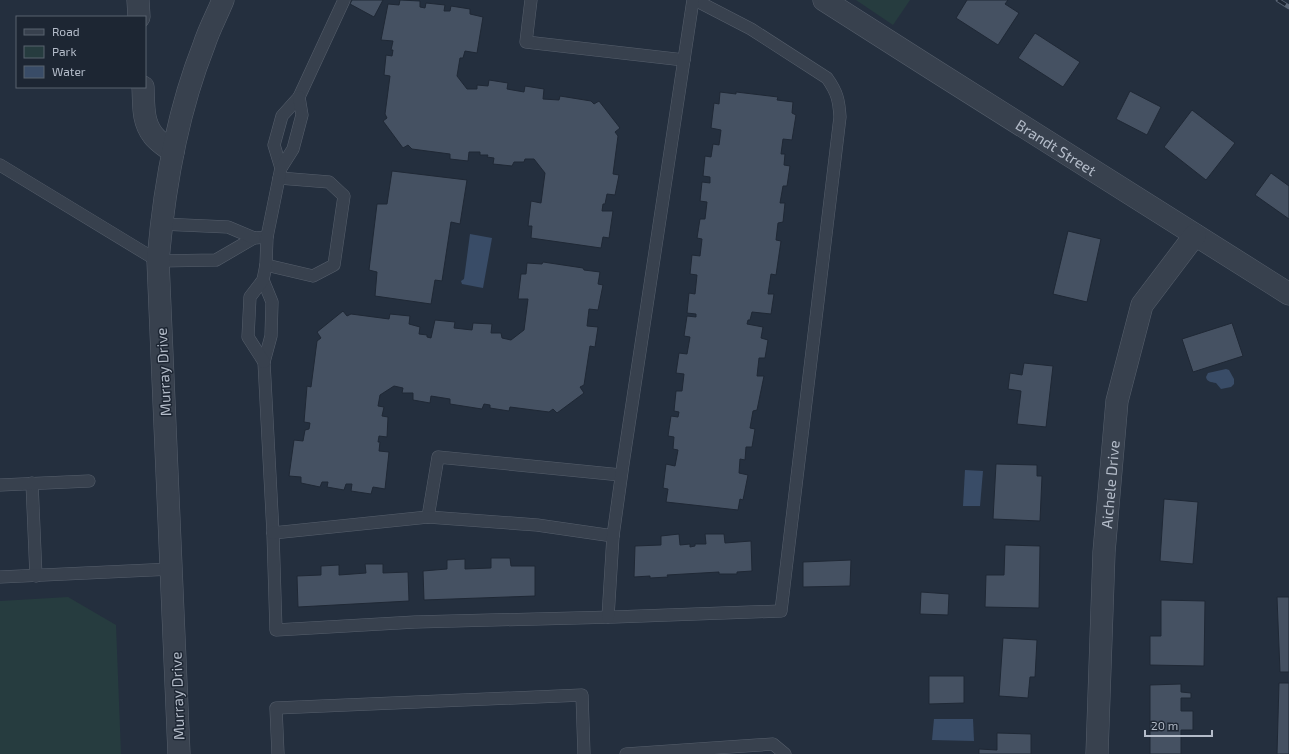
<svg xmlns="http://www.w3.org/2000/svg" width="1289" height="754" viewBox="0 0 1289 754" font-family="'Exo 2',sans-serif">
<rect width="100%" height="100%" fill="#242f3e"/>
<!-- green -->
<g fill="#263c3f">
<polygon points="856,0 910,0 893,25"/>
<polygon points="68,597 116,625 121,754 0,754 0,601"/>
</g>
<!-- water -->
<g fill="#394c67">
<polygon points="470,234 492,238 483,288 462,284 461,281 464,279"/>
<path d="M1226,369L1229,370L1234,379V384L1231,387L1221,389L1216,383C1211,382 1207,382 1206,377L1208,373Z"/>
<polygon points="965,470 983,471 980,506 963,506"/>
<polygon points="934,719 973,719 974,741 932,740"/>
</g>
<!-- building -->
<g fill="#455162" stroke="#1f2835">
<polygon points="352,0 383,0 374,17 350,4"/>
<polygon points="400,0 420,1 420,7 425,8 426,3 445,5 444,11 450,11 451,6 470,9 470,14 483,17 477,53 465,51 463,58 460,58 457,76 467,89 477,89 477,85 488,86 489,80 508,83 507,89 524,92 525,86 544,89 543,99 559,100 560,96 591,101 594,104 599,101 620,128 615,132 618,136 613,174 619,175 615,195 607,194 605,204 603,204 602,211 613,211 609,238 603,237 601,248 531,238 532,226 528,226 531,201 541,203 545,173 534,159 525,159 524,162 514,162 512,166 493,164 494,158 487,157 488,155 480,155 480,152 469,152 468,161 450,159 450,154 412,149 408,145 403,148 383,121 387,118 385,114 390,76 384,75 386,55 392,56 393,50 391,50 393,41 381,40 388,4 399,5"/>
<polygon points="967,0 1008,0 1005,4 1019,13 998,45 956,18"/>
<polygon points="1035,33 1080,62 1063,87 1018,58"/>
<polygon points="1130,91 1161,107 1147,135 1116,119"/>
<polygon points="720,92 736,94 736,92 778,97 777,100 793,102 792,113 796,115 792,140 783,139 781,154 785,154 784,165 790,166 787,186 783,186 780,203 785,203 783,222 778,223 776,240 781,241 776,275 771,274 768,294 774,294 771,314 752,312 750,320 748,320 747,324 763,327 761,338 768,340 765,358 759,358 757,376 764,376 757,410 753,411 750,428 755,429 752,447 746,447 745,460 740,459 739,473 748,475 743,500 740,499 738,510 666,502 668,489 663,488 666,464 675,466 678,450 673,449 674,437 668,436 671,416 678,417 679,412 674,411 676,391 682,391 684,374 676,373 679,353 687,354 690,337 684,336 687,316 696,317 696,314 687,313 689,293 695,294 697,275 690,274 692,255 700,256 702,239 697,238 700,219 705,219 707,202 700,201 702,182 710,183 710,177 703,176 705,156 711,157 713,144 719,145 721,130 711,128 714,103 719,104"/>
<polygon points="1192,110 1235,143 1206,180 1164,147"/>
<polygon points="392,171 467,180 460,224 451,222 442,281 435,280 431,304 375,296 377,272 369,270 377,204 387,204"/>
<polygon points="1271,173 1289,186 1289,219 1255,195"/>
<polygon points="1068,231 1101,239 1087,302 1053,294"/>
<polygon points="543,262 583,268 584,270 600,272 598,284 603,285 598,310 589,309 587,326 598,327 595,347 590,346 584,385 580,387 584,393 557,413 553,409 549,412 510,407 509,411 490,408 490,405 484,404 482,409 450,404 450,399 431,396 430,403 413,400 413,393 402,393 403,388 394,386 380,395 378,406 384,407 382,416 388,417 387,437 379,436 378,442 380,442 379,451 389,452 385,489 373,487 371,494 351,491 352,484 346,484 344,490 327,487 328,482 322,482 320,487 301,483 301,477 289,476 294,440 303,441 305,430 309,429 310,423 304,422 307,386 311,387 317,341 321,338 317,332 343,311 347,316 351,314 389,319 390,314 410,316 409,324 420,327 419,334 427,335 427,337 431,338 435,320 455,322 454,328 472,330 473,323 492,324 491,333 501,333 502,338 511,340 524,330 528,299 518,299 521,274 526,274 527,263 542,264"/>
<polygon points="1232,323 1243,356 1193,372 1182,339"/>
<polygon points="1024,363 1053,366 1046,427 1017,424 1021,391 1008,389 1010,373 1022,375"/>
<polygon points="996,464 1037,465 1037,476 1042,476 1040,521 993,519"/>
<polygon points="1164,499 1198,502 1193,564 1160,561"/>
<polygon points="679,534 680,545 690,544 690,547 695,546 695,544 706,544 705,534 724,534 725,543 751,541 752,571 737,572 737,574 719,574 719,572 667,575 668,577 650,578 650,576 634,577 635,546 661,545 661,536"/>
<polygon points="1005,545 1040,546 1039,608 985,607 986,575 1004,575"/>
<polygon points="491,558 510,558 511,566 535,566 535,596 424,600 423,571 447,569 447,560 465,559 465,569 491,568"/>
<polygon points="851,560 850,586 803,587 803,562"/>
<polygon points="365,564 383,564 383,573 408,572 409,601 298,607 297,576 321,575 321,566 339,565 339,575 366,573"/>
<polygon points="921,592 949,594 948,615 920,614"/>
<polygon points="1277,597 1289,597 1289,672 1280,672"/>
<polygon points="1161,600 1205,601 1204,666 1150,665 1150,636 1161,636"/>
<polygon points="1003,638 1037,640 1035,677 1030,677 1028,698 999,696"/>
<polygon points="929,676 964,676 964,703 929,704"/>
<polygon points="1279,683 1289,683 1289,754 1277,754"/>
<polygon points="1181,684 1181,692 1191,693 1191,698 1181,698 1181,711 1193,711 1193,730 1181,730 1181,754 1150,754 1150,685"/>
<polygon points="997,733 1031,734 1031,754 979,754 979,749 997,750"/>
</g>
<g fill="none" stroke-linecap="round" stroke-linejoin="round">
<defs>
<g id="service">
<polyline points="531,0 526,42 684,60"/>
<polyline points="0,165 158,261 216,260 254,238 267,237"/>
<polyline points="281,168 274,145 282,116 299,97 344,0"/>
<polyline points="161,224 228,227 254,238"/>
<polyline points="266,265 313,276 334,265 344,196 329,182 279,178"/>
<path d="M263,280L272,302L271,336L264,362L273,533L276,630L415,622L614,617L781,611L840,117C839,100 837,92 827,78L751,29L695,0"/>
<polyline points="264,362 248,337 250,297 263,280 266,265 267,237 281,168 293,149 302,115 299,97"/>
<polyline points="32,483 36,576"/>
<polyline points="0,485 89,481"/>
<polyline points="428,517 438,457 621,475"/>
<polyline points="273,533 428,517 537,525 613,536"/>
<polyline points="0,577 172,569"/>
<polyline points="608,617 613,536 623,464 693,0"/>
<polyline points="278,754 276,708 582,695 584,754"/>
<polyline points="626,754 773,744 785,754"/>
</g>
<g id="minor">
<polyline points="138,0 139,17"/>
<path id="s1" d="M824,0L926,65L1289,294"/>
<path d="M143,87C144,104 142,121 153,135C158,142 167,147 173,152"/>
<path id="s2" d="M1097,754L1104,552L1117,401L1142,305L1195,235"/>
</g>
<path id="tertiary" d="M179,754L158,261C164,188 177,113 204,45C209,29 217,15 223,0"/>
</defs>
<!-- service casing -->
<use href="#service" stroke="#565f6c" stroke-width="13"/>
<!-- minor casing -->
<use href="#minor" stroke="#565f6c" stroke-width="23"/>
<!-- tertiary casing -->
<use href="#tertiary" stroke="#565f6c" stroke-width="23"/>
<!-- service -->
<use href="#service" stroke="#38414e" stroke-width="12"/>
<!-- minor -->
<use href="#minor" stroke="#38414e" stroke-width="22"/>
<!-- tertiary -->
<use href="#tertiary" stroke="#38414e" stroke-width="22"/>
<defs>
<polyline id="rail" points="1278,0 1289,7"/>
</defs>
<!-- rail casing -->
<use href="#rail" stroke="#5a6575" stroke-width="4.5"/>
<!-- rail -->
<use href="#rail" stroke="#1d2633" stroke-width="3" stroke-dasharray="9" stroke-linecap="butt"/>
</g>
<g text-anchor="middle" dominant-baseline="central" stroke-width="3" stroke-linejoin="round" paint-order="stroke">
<!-- street labels -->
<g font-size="15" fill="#b4bcc9" stroke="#1d2633">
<text stroke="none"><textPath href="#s1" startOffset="275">Brandt Street</textPath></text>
<text transform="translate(163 372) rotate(-93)">Murray Drive</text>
<text stroke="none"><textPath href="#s2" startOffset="270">Aichele Drive</textPath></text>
<text transform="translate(177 696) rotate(-92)">Murray Drive</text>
</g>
</g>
<!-- legend -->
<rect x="16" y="16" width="130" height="72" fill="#1d2633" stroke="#59626f"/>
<rect x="24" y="29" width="20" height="6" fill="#38414e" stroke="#59626f"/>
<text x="52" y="36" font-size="12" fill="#b4bcc9">Road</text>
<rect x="24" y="46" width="20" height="12" fill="#263c3f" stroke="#59626f"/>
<text x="52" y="56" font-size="12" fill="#b4bcc9">Park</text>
<rect x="24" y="66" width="20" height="12" fill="#394c67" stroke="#59626f"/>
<text x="52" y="76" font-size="12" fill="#b4bcc9">Water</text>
<!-- scale -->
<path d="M1145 730v6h67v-6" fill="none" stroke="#b4bcc9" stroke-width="2"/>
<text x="1151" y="730" font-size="12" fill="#b4bcc9" stroke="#1d2633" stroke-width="3" paint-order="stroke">20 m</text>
</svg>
